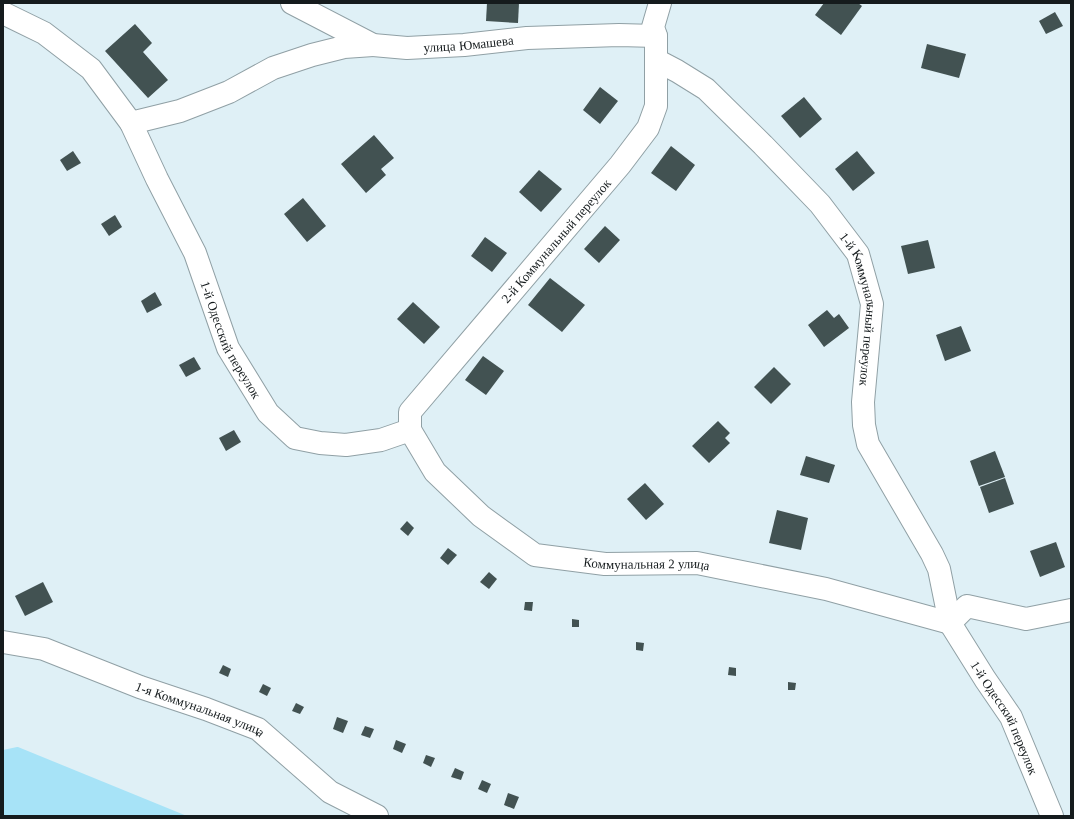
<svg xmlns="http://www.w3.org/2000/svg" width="1074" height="819" viewBox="0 0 1074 819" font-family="Georgia,serif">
<rect width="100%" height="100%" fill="#dff0f6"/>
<!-- green -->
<polygon fill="#a7e3f7" points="17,747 18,747 187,816 3,816 3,750"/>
<!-- building -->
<g fill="#425252">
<polygon points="487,3 519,3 518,23 486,21"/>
<polygon points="824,3 858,3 862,6 841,35 815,15"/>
<polygon points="1055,12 1063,26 1046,34 1039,21"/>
<polygon points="135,24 152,43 143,52 168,80 148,98 105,51"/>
<polygon points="927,44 966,54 959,78 921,68"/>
<polygon points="600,87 618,101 600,124 583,110"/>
<polygon points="804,97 822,119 800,138 781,116"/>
<polygon points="374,135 394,158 381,169 386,175 366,193 341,164"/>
<polygon points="671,146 695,165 676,191 651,173"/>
<polygon points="73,151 81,163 67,171 60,160"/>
<polygon points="857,151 875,173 853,191 835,169"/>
<polygon points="539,170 562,189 541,212 519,192"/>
<polygon points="303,198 326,226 307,242 284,214"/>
<polygon points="115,215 122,227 109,236 101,224"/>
<polygon points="605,226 620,240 599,263 584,249"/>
<polygon points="485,237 507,253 492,272 471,256"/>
<polygon points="928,240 935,268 908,274 901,246"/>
<polygon points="550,278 585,305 562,332 528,305"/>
<polygon points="155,292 162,305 147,313 141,301"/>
<polygon points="413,302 440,327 424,344 397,319"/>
<polygon points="827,310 834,318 839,314 849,328 824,347 808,325"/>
<polygon points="961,326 971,351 945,361 936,335"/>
<polygon points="483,356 504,371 486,395 465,380"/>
<polygon points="194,357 201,369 186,377 179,365"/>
<polygon points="774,367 791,384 771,404 754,387"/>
<polygon points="718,421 730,433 725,438 730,443 709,463 692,446"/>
<polygon points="234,430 241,442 226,451 219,438"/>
<polygon points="995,451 1005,477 979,486 970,461"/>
<polygon points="806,456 835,465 829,483 800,475"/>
<polygon points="1005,478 1014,504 989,513 980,487"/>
<polygon points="645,483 664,504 646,520 627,499"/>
<polygon points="777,510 808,518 801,550 769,543"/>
<polygon points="407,521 414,528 408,536 400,529"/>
<polygon points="1056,542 1065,567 1040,577 1030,551"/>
<polygon points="448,548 457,555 448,565 440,558"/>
<polygon points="489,572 497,579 489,589 480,582"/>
<polygon points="43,582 53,602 25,616 15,596"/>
<polygon points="525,602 533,602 532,611 524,610"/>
<polygon points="572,619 579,620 579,627 572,627"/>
<polygon points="636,642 644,643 643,651 636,650"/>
<polygon points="223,665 231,669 228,677 219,673"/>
<polygon points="729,667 736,668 736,676 728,675"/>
<polygon points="788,682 796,683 795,690 788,690"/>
<polygon points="263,684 271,688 267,696 259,692"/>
<polygon points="296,703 304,707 300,714 292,711"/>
<polygon points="337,717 348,721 343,733 333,729"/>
<polygon points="365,726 374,729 370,738 361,735"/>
<polygon points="396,740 406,744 402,753 393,749"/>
<polygon points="426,755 435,758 431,767 423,763"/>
<polygon points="455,768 464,772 461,780 451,777"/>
<polygon points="482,780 491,784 487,793 478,789"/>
<polygon points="508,793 519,797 514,809 504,805"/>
</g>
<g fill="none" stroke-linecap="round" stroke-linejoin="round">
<defs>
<g id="minor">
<path id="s1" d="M292,3L373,45L407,48L464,45L527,38L619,35L656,36"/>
<path id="s2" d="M660,3L653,27L656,36V106L648,128L620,165L410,412V430L435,472L481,516L535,555L605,564L697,563L826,589L950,623"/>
<polyline points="3,13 44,33 91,69 131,123 180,111 229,92 273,68 312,55 344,47 373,45"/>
<path id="s3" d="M656,60L677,71L706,89L763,145L820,204L858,254L872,304L863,402L864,425L868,444L932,554L939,569L950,623L985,679L1011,717L1052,816"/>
<path id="s4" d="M131,123L157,179L195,253L228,348L268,413L295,438L320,443L346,445L381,440L410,430"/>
<polyline points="950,623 967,606 1026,619 1071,610"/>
<path id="s5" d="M3,642L44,649L140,687L206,709L258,729L330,792L377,816"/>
</g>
</defs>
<!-- minor casing -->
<use href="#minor" stroke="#90a0a5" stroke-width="24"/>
<!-- minor -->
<use href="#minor" stroke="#fff" stroke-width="22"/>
</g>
<g text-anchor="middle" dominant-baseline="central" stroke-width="4" stroke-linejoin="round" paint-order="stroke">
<!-- street labels -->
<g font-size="13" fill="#151b1d" stroke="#fff">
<text stroke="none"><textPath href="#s1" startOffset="187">улица Юмашева</textPath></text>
<text transform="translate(556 241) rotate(-49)">2-й Коммунальный переулок</text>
<text stroke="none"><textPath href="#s3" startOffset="337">1-й Коммунальный переулок</textPath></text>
<text stroke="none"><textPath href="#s4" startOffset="239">1-й Одесский переулок</textPath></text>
<text stroke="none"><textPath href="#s2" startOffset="808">Коммунальная 2 улица</textPath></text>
<text stroke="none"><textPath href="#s5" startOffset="209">1-я Коммунальная улица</textPath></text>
<text stroke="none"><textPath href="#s3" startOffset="784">1-й Одесский переулок</textPath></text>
</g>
</g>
<!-- border -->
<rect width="1074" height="819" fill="none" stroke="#151b1d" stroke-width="8"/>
</svg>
